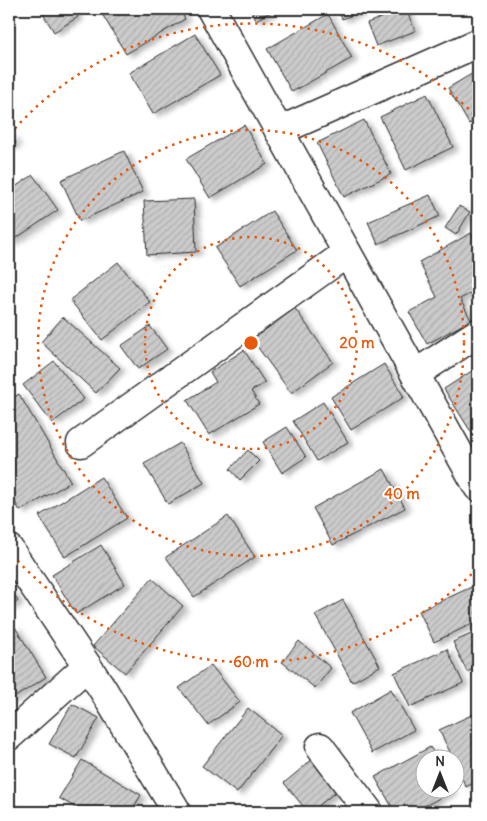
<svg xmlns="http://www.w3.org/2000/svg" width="487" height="821" viewBox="0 0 487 821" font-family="Delius,sans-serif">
<defs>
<pattern id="building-hatch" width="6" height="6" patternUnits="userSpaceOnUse" patternTransform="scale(1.25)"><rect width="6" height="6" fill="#cbcbcb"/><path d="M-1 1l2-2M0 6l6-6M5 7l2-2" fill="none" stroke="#aeaeae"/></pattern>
<filter id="shadow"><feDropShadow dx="5.5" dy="3" stdDeviation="2.5" flood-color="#0004"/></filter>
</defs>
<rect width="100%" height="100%" fill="#fff"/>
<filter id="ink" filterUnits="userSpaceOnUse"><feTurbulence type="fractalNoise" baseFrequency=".02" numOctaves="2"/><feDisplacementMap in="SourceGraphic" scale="10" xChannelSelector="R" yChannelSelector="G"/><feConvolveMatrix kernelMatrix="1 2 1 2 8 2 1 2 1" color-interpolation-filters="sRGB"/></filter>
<g filter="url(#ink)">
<!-- building -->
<g fill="url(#building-hatch)" stroke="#2b2b2b" filter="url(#shadow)">
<polygon points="40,9 73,9 78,17 54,32"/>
<polygon points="99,9 179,9 185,19 126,54"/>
<polygon points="250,9 276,9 256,20"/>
<polygon points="338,9 369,9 342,19"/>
<polygon points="404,9 406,9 415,31 376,46 367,23"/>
<polygon points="328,14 352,58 292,92 267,49"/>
<polygon points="195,34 220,75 153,114 129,73"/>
<polygon points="475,72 478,78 478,119 469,124 448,88"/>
<polygon points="427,94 453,147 406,170 380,117"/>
<polygon points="364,120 391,174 344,197 317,143"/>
<polygon points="244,125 267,164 210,198 186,159"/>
<polygon points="9,133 16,143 9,148"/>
<polygon points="124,151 143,192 80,221 61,180"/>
<polygon points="478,163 478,179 471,169"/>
<polygon points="33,175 58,210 9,243 9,191"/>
<polygon points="430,195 440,216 378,244 368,222"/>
<polygon points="194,199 196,252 147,255 144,201"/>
<polygon points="459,206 470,212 456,235 445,228"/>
<polygon points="272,211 297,250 240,286 215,248"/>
<polygon points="471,233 478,246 478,289 460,299 471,320 427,344 409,312 437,297 419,262"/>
<polygon points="118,262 150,302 102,340 70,300"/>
<polygon points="294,307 333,362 291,393 251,338"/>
<polygon points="63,317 120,368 96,393 41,342"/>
<polygon points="150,326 167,349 138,369 121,346"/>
<polygon points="244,350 265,383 251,391 259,404 209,435 187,400 216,382 210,372"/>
<polygon points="54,361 84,399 52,423 23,385"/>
<polygon points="384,364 404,397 351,430 331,397"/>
<polygon points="478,367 478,443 444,389"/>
<polygon points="19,394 71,482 20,511 9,491 9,400"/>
<polygon points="323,402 348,442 317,461 293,421"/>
<polygon points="287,427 306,457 282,473 263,442"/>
<polygon points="180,443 204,483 168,504 144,464"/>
<polygon points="248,450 259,461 240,480 230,469"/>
<polygon points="384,469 405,508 333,545 313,508"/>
<polygon points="101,477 127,518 65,557 39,516"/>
<polygon points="228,516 255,557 194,597 166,557"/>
<polygon points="101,545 125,584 76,614 52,575"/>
<polygon points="152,578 183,606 125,673 93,646"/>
<polygon points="478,584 478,621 434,642 419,611"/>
<polygon points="9,588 18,601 9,608"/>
<polygon points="343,600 380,666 352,682 315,615"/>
<polygon points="15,627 46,677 9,701 9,631"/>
<polygon points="478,631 478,667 467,672 453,642"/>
<polygon points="299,641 331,668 315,688 282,662"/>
<polygon points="447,649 463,683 410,707 394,673"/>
<polygon points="211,665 240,702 208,725 179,688"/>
<polygon points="391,689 414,730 372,753 350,713"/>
<polygon points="72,704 99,718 76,758 49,744"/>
<polygon points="248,708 282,735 237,793 202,766"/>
<polygon points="478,712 478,781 466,787 454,762 454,758 453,758 439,730"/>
<polygon points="430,747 437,758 424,758 424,788 454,790 414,812 395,812 375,777"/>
<polygon points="314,758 339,789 311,812 308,812 284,783"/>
<polygon points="82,760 141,795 131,812 83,812 59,798"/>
<polygon points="15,804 21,812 9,812 9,808"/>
</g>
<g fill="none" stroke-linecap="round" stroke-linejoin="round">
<defs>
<g id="minor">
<polyline points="211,9 478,487"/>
<polyline points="279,131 478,43"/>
<polyline points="415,374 478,333"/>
<polyline points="81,443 347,253"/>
<polyline points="9,549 102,688 177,812"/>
<polyline points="9,736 87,666"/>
<polyline points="320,747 369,812"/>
</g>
</defs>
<!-- minor casing -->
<use href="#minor" stroke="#2b2b2b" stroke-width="31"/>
<!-- minor -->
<use href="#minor" stroke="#fff" stroke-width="28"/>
</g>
</g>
<!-- distance rings -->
<g fill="none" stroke="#e8590c" stroke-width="2.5" stroke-dasharray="2.5 5">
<circle cx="251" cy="343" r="106"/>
<circle cx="251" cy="343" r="213"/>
<path d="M477 569A319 319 0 0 1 10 552M10 134A319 319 0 0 1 477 117"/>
</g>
<circle cx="251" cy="343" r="8" fill="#e8590c" stroke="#fff" stroke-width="2.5"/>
<g font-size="15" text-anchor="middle" font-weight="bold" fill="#e8590c" stroke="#fff" stroke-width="4" stroke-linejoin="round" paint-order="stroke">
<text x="357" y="348">20 m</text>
<text x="402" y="499">40 m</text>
<text x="251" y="667">60 m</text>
</g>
<!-- margin -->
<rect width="487" height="821" fill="none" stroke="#fff" stroke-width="30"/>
<rect x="15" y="15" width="457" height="791" fill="none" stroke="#2b2b2b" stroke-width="2" filter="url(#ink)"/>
<!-- north arrow -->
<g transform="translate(440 774)"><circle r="24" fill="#ffffff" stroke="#aaaaaa"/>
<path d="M0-4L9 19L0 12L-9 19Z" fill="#2b2b2b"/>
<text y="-8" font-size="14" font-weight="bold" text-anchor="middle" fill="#2b2b2b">N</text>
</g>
</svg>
